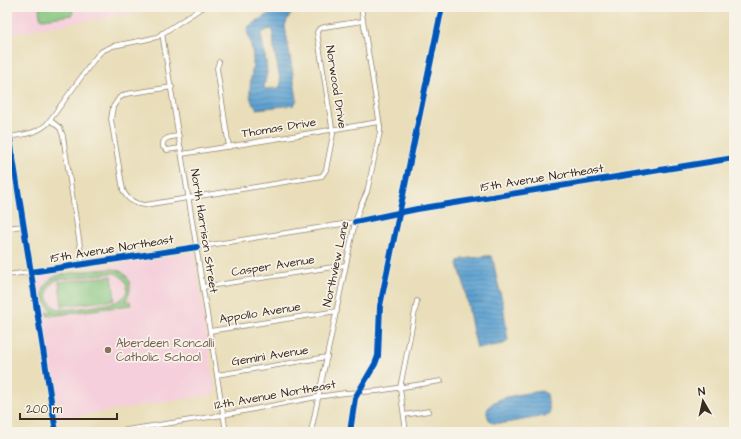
<svg xmlns="http://www.w3.org/2000/svg" width="741" height="439" viewBox="0 0 741 439" font-family="'Architects Daughter',sans-serif">
<defs>
<pattern id="water-rules" width="6" height="5" patternUnits="userSpaceOnUse"><rect width="6" height="5" fill="#5ca0d1"/><path d="M0 2.5h6" fill="none" stroke="#4d83a9"/></pattern>
</defs>
<rect width="100%" height="100%" fill="#f7f3e8"/>
<filter id="ink" filterUnits="userSpaceOnUse"><feTurbulence type="fractalNoise" baseFrequency=".025" numOctaves="2"/><feDisplacementMap in="SourceGraphic" scale="8" xChannelSelector="R" yChannelSelector="G"/><feConvolveMatrix kernelMatrix="1 2 1 2 8 2 1 2 1" color-interpolation-filters="sRGB"/></filter>
<filter id="wash" filterUnits="userSpaceOnUse"><feTurbulence type="fractalNoise" baseFrequency=".012" numOctaves="4" result="noise"/><feDisplacementMap in="SourceGraphic" scale="16" xChannelSelector="R" yChannelSelector="G"/><feGaussianBlur stdDeviation="0.9" result="paint"/><feColorMatrix in="noise" values="0 0 0 0 0 0 0 0 0 0 0 0 0 0 0 0 0 1.4 0 .05"/><feComposite in="paint" operator="in"/></filter>
<g filter="url(#wash)">
<rect width="100%" height="100%" fill="#e9deb9"/>
<!-- built -->
<g fill="#f5cfdb">
<polygon points="7,7 150,7 142,12 7,34"/>
<polygon points="194,252 216,394 59,419 36,277"/>
</g>
<!-- pitch -->
<g fill="#84c57e" stroke="#60784e" fill-rule="evenodd">
<polygon points="39,7 72,7 73,15 43,19 40,17"/>
<path d="M113,269C130,271 135,289 125,302L130,301L131,305L48,316L47,312L53,311C47,307 42,300 43,292C44,287 48,280 54,277C62,273 102,269 113,269ZM113,273C126,275 133,292 120,300C115,304 66,311 59,309C54,307 50,304 48,299C46,291 50,284 56,280Z"/>
<polygon points="112,276 115,300 62,306 59,282"/>
</g>
<!-- water -->
<g fill="url(#water-rules)" stroke="#4c6578" fill-rule="evenodd">
<path d="M279,7H296L288,18L285,26L297,99L294,105L257,109C244,98 253,76 253,61C253,51 250,40 247,31L249,26ZM270,29L273,30L274,49L281,84L279,88L265,89L264,86L267,73L266,62L261,35L263,32Z"/>
<polygon points="487,256 491,256 493,259 497,280 503,304 508,341 504,344 477,348 473,332 464,284 458,264 459,261 463,259"/>
<path d="M541,391L547,394L550,413L545,416L505,423H494L490,421C474,396 528,394 541,391Z"/>
</g>
</g>
<g filter="url(#ink)">
<g fill="none" stroke-linecap="round" stroke-linejoin="round">
<defs>
<g id="minor">
<polyline points="162,33 226,432"/>
<polyline points="219,62 217,68 229,147"/>
<path d="M172,87L126,94L119,98L113,107L111,119L123,190C127,200 135,204 145,205L322,176L326,170L333,134L317,32L319,29L324,27L363,21"/>
<polyline points="7,120 56,432"/>
<polyline points="51,121 60,128 63,136 83,265"/>
<path d="M179,136C172,137 161,137 163,147L167,150L181,148"/>
<path d="M7,137C21,135 36,134 47,124L96,57L102,51L113,46L144,40L157,37L203,7"/>
<polyline points="182,154 379,122"/>
<polyline points="7,182 17,181"/>
<polyline points="7,228 24,226"/>
<polyline points="7,275 83,265 355,222 417,209 734,158"/>
<polyline points="203,287 346,265"/>
<polyline points="210,331 337,311"/>
<polyline points="217,375 327,357"/>
<polyline points="404,415 429,411"/>
<polyline points="113,432 223,415 317,397 345,393 378,391 441,381"/>
<polyline points="311,432 355,222 360,207 367,192 380,132 380,126 361,7"/>
<polyline points="406,432 400,388 417,301"/>
</g>
</defs>
<!-- minor casing -->
<use href="#minor" stroke="#92846c" stroke-width="5.5"/>
<!-- minor -->
<use href="#minor" stroke="#fff" stroke-width="4"/>
<defs>
<g id="cycleway">
<polyline points="7,120 56,432"/>
<polyline points="355,222 417,209 734,158"/>
<polyline points="31,272 197,247"/>
<polyline points="350,432 355,398 375,364 378,356 380,306 442,7"/>
</g>
</defs>
<!-- cycleway casing -->
<use href="#cycleway" stroke="#f7f3e8" stroke-width="8"/>
<!-- cycleway -->
<use href="#cycleway" stroke="#0057b8" stroke-width="6"/>
</g>
</g>
<!-- markers -->
<circle fill="#8d6e63" stroke="#f7f3e8" stroke-width="1.5" cx="108" cy="350" r="4"/>
<g text-anchor="middle" dominant-baseline="central" stroke-width="3.5" stroke-linejoin="round" paint-order="stroke">
<!-- street labels -->
<g font-size="12" fill="#3b2a1e" stroke="#f7f3e8">
<text transform="translate(336 87) rotate(81)">Norwood Drive</text>
<text transform="translate(279 128) rotate(-9)">Thomas Drive</text>
<text transform="translate(542 178) rotate(-9)">15th Avenue Northeast</text>
<text transform="translate(204 231) rotate(81)">North Harrison Street</text>
<text transform="translate(112 249) rotate(-9)">15th Avenue Northeast</text>
<text transform="translate(336 264) rotate(-78)">Northview Lane</text>
<text transform="translate(273 266) rotate(-9)">Casper Avenue</text>
<text transform="translate(260 313) rotate(-9)">Appollo Avenue</text>
<text transform="translate(270 356) rotate(-9)">Gemini Avenue</text>
<text transform="translate(275 395) rotate(-10)">12th Avenue Northeast</text>
</g>
<!-- education labels -->
<g font-size="12" fill="#785e54" stroke="#f7f3e8" text-anchor="start">
<text x="116" y="343">Aberdeen Roncalli<tspan x="116" dy="14">Catholic School</tspan></text>
</g>
</g>
<!-- margin -->
<rect width="741" height="439" fill="none" stroke="#f7f3e8" stroke-width="24"/>
<!-- north arrow -->
<g transform="translate(703 401) rotate(351)" stroke="#f7f3e8" stroke-width="3" paint-order="stroke">
<path d="M0-3L7 15L0 10L-7 15Z" fill="#3b2a1e"/>
<text y="-6" font-size="11" font-weight="bold" text-anchor="middle" fill="#3b2a1e">N</text>
</g>
<!-- scale -->
<path d="M20 413v6h97v-6" fill="none" stroke="#3b2a1e" stroke-width="2"/>
<text x="26" y="413" font-size="12" fill="#3b2a1e" stroke="#f7f3e8" stroke-width="3" paint-order="stroke">200 m</text>
</svg>
